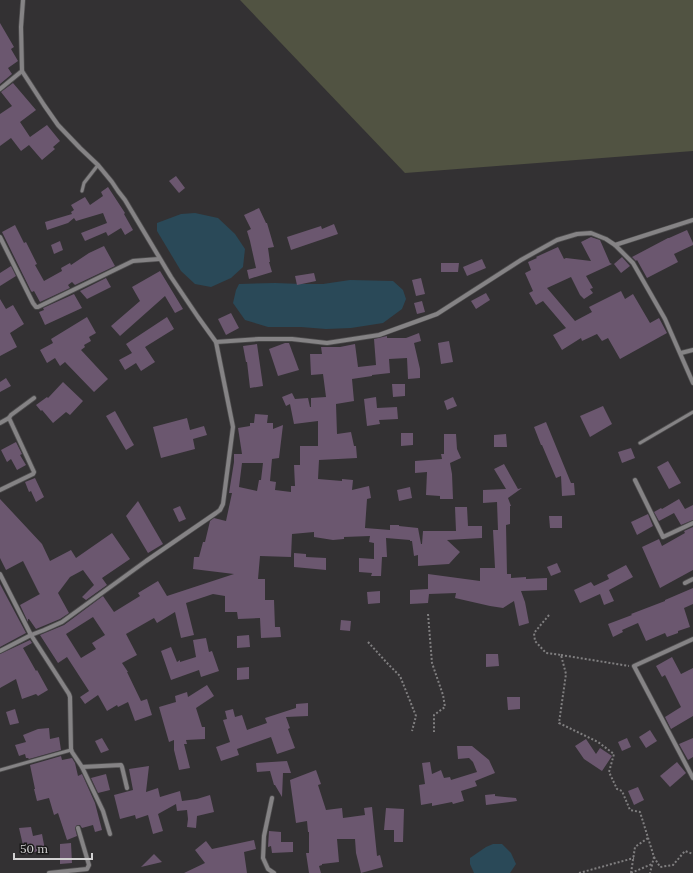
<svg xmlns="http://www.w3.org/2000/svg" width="693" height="873" viewBox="0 0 693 873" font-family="Lora,serif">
<rect width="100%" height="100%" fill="#333133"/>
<!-- green -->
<polygon fill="#515342" points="240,0 693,0 693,151 405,173"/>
<!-- water -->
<g fill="#2a4958">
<polygon points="195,213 218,218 235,234 245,249 243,267 231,278 211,287 195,284 181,271 157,231 157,223 181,214"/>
<polygon points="350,280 393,281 403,290 406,299 402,309 383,323 351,328 326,329 301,327 268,327 245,320 233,303 236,290 239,284 275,283 301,284 323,284"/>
<polygon points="493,844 502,844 511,853 516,864 510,873 474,873 470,864 470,858 486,847"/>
</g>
<!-- building -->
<g fill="#6b576f" fill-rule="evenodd">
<polygon points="0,23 14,47 11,49 18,61 8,68 12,74 0,84"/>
<polygon points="13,83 36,110 20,122 30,137 47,125 60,141 53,147 55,149 42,160 29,145 21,151 11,138 0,146 0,114 12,106 1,92"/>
<polygon points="176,176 185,188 179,193 169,181"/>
<polygon points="108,187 125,213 124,214 133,230 125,235 121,228 108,236 106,232 85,241 81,233 107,223 103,213 76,221 74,218 68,223 47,230 45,222 72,214 71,212 74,210 71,205 85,197 90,205 103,196 101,192"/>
<polygon points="259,208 266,223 267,223 274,247 268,248 270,262 269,262 272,272 249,279 247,270 256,268 250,241 247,231 251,229 244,215"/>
<polygon points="334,224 338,234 291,250 287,237 321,226 322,229"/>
<polygon points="15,225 24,243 26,242 37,264 35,265 44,281 62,271 61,268 70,263 71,265 89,253 104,246 115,266 75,285 72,282 68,285 70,288 40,302 34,291 32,292 31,291 2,232"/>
<polygon points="687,230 693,243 693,245 674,254 678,262 647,278 637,260 636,261 632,257 668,238 669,238"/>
<polygon points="591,237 600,240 610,263 612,264 586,276 593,288 590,289 593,293 584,299 580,295 571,277 547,288 575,321 592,312 589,307 621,291 625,299 633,294 650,323 659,318 667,333 620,359 608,338 602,341 597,334 582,341 581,338 562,350 553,335 566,328 543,301 536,305 529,293 533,291 525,273 531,270 528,262 537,258 536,257 558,247 564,259 566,258 591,261 581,242"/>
<polygon points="60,241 63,250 54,254 51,245"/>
<polygon points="622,257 630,266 621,273 614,264"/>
<polygon points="482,259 486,268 467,276 463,267"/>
<polygon points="441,263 459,263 458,272 441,272"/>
<polygon points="11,266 16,276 0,286 0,273"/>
<polygon points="160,271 183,309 175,313 165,296 120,336 111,326 140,301 132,287"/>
<polygon points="314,273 316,281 297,285 295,276"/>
<polygon points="106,278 111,287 87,299 80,291"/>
<polygon points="421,278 425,294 416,296 412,280"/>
<polygon points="486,293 490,300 476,309 471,301"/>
<polygon points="74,294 82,308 45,325 39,312 44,310 43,308"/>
<polygon points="0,299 6,309 13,305 24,324 10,333 17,347 0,356"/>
<polygon points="422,301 425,312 417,314 414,303"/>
<polygon points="231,313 239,328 226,335 218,319"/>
<polygon points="87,317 96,333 89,337 91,341 84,345 85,347 81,350 108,379 94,392 65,362 60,366 55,358 47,363 40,350 53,343 51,339"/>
<polygon points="167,317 174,329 145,347 155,362 141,371 136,363 125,370 119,360 132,353 126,344"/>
<path d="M419,333L421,341L414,343L420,369V378L408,379L407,358L389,359L390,373L372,375V376L352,379L354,401L336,404L337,434L351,432L354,446H356L357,458L319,460L318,479L342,481V479L353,480L352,490L369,486L371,498L367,499L365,528L390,530V525H399V526L418,528L421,544H422L423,531H456L455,507H467L468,526H482V538L447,540L460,552L449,564L418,566V555L414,556L412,541H410V540L386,538L387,557H382L381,576H371L372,573L359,572V558L374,559V543L369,542L370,536L344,537V539L333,540L314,537V532L292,534L291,557L260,556L258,579H265V600H274L275,627H280L281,637L261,638L260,618L238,619L237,612H225V596L213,594L186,603L194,635L181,638L175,612L157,623L154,618L126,634L137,655L122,663L128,672H127L141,701L147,699L152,715L135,721L128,702L118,707L117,705L107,711L98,695L85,704L80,697L89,691L67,657L58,663L40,635L64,625L103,596L114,612L140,596L138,593L158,581L167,596L234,574L193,569L194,557H199L203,542H205L210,521L214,518L226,521L232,493H229L234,462V454H242L238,428L250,426V423H254L255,414L268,415L267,423H273V429L283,425L279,458L272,459L270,481L276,482L275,490L291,492V486H295L294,465H300V446H318V421L294,424L290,404L286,406L282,397L292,393L295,399L308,398L310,407H311V398L326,397L323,374L311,375L310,354H322L321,347H340L355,344L358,367L376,365L374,339L387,336V338H406ZM242,463H263L261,480H259L257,491L239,487ZM93,617L105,635L92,643L96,649L81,658L66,634Z"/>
<polygon points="449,341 453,362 441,364 438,343"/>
<polygon points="285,343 289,343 299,370 278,376 269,349"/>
<polygon points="257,344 263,386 250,388 247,362 246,362 243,346"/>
<polygon points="6,378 11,386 0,392 0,382"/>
<polygon points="63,382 83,401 70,415 66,412 53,423 42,410 41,411 36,405 47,397 48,398"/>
<polygon points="392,384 405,384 405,396 393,397"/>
<polygon points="376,397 377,408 397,407 398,419 379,420 380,424 367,426 364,399"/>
<polygon points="453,397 457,406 447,410 444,401"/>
<polygon points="603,406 612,424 590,437 580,416"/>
<polygon points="115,411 134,445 126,450 106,416"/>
<polygon points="187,418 190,430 204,426 207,435 193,439 195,449 161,458 153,427"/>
<polygon points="546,422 571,483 574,483 575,495 562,496 561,476 556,478 542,445 541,445 534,427"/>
<polygon points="401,433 413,433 413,445 401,446"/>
<polygon points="444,434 456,434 457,449 461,458 450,463 452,474 453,499 440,499 440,496 426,495 427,472 415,473 415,461 442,459 441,454 444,454"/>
<polygon points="506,434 507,447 494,447 494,435"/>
<polygon points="16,442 22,454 20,455 26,465 17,470 11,459 7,462 1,450"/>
<polygon points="631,448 635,458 622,463 618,452"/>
<polygon points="668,461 681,483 669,489 657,467"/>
<polygon points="504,464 518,489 522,488 508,498 511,506 510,506 510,524 506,525 507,574 511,574 511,578 526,577 526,579 547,578 547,590 521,591 525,602 529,623 519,626 514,601 503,608 490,606 455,598 456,593 429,594 428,603 410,604 410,590 428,589 428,574 480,581 480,568 495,568 493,530 498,530 497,502 483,503 483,490 506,489 494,469"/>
<polygon points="35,478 44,497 36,502 31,491 29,492 25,482"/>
<polygon points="410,487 412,498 399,501 397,490"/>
<polygon points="0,499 42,544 50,561 71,550 76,558 112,533 130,559 102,578 107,585 86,600 82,597 94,585 83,570 70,577 58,593 69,613 60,619 36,629 29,619 28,619 28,622 20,605 40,594 39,593 23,561 6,570 0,558"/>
<polygon points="679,499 685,509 693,505 693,520 681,525 674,513 659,521 654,512 661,508 662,509"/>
<polygon points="138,501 163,544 148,553 126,516"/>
<polygon points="180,506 186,519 179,522 173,509"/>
<polygon points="648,514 653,526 637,535 631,522"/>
<polygon points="549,516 562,516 562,528 550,528"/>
<polygon points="693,527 693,570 660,588 642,547 659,539 662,546 685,533 684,531"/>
<polygon points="294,553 306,554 306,557 326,558 326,570 294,567"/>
<polygon points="557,563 561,572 551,576 547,567"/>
<polygon points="626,565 633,577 609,590 614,601 604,605 600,594 580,603 574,590 591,582 594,586 609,579 607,575"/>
<polygon points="0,584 26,633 0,647"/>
<polygon points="693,588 693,604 684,608 690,627 678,631 678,633 667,637 665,633 646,641 638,623 622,630 623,632 613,637 608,624 632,615 631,614 665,601 665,600"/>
<polygon points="380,591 380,603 368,604 367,592"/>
<polygon points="341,620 351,621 350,631 340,630"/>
<polygon points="249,635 250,647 237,648 237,636"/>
<polygon points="206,638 209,652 212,651 219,671 201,677 199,670 171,680 161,651 171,647 177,662 180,660 180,662 196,657 193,640"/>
<polygon points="30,640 32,643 23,648 36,671 37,670 48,690 38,696 36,694 22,699 16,679 0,688 0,654"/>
<polygon points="486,654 498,654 499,666 486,667"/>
<polygon points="672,657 681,674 693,668 693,716 671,729 665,717 681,707 665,675 662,677 656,666"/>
<polygon points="249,667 249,679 237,680 237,668"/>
<polygon points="207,685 214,696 196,708 202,727 205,727 205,739 186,740 187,744 184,744 190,768 179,770 174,750 174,740 169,742 159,707 176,702 175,696 187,692 188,697"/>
<polygon points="507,697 520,697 520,709 508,710"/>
<polygon points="308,703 308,716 286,717 290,728 288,729 295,748 277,754 271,737 237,749 239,755 221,761 216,747 230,742 223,720 227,719 225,711 233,709 235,717 242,715 247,730 267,723 265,718 296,708 296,704"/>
<polygon points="15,709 19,723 10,725 6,712"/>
<polygon points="49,728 50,739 59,737 61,750 29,759 28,758 26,758 25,754 19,756 15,745 26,742 23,735 38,729"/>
<polygon points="650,730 657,741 646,748 639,737"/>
<polygon points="102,738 109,750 101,753 95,741"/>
<polygon points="627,738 631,747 622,751 618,742"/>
<polygon points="693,738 693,757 688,760 679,744"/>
<polygon points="586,739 596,754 600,748 612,756 602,771 584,759 575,746"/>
<polygon points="457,746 472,746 489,760 495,773 475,781 477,786 461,791 464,801 453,804 452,802 432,806 432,803 421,805 419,785 425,784 422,763 430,762 432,774 441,770 444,778 450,777 451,780 477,772 473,762 469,758 458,759"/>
<polygon points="61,756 62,760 72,758 75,763 78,776 82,774 95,803 102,830 95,832 93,825 82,828 80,825 77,825 75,828 77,836 67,840 58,813 54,815 49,798 37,801 34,789 35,789 30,765"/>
<polygon points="287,761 291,773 283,773 282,797 275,785 274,785 270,771 257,772 256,763"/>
<polygon points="677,762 686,773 670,787 660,776"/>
<polygon points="149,766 146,792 158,788 160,797 180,791 182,801 197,799 210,795 214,812 197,816 196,828 187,827 188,819 187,810 177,811 176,804 158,814 163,831 153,834 148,815 136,819 135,815 120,819 114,795 133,790 129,769"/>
<polygon points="316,770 321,784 318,785 326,810 342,808 343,818 365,815 364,808 372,807 377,856 380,855 383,867 361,873 356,853 355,839 337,839 339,862 322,864 322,865 319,866 321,873 309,873 306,853 309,853 309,832 308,832 307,821 296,823 290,780"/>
<polygon points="106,774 110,790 98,793 91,778"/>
<polygon points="638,787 644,800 634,805 628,791"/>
<polygon points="495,794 495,796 516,798 517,801 486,805 485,795"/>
<polygon points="386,808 404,809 403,842 394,842 394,830 384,830"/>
<polygon points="31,827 33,836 42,834 45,850 25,854 19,828"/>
<polygon points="269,831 281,832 281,842 293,842 293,852 272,853 271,846 268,847"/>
<polygon points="254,840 256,849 244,852 247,873 184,873 205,863 195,850 206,841 212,849"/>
<polygon points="71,843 72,863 60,864 60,844"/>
<polygon points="154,854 162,862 141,867"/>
</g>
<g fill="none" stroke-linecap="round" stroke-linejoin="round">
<defs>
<g id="lane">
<polyline points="82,191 84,183 98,165"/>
<polyline points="640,443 693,412"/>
<polyline points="0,770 71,750"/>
</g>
<g id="street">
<polyline points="23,0 21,27 22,71 44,105 58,125 80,148 98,165 112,182 118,191 125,200 171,277 198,317 216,342 259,339 292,339 327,343 379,335 437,314 521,260 557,240 577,234 591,233 606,239 615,245 633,263 665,319 693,383"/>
<polyline points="0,89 22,71"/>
<polyline points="0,237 33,303 36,307 38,307 133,261 159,259"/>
<polyline points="615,245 693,220"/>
<polyline points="681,353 693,350"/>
<polyline points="0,423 9,418"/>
<polyline points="635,480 663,537 693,523"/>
<polyline points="0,490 33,474 34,472 9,418 11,415 34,398"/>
<polyline points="0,574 31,635 0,651"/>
<polyline points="685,583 693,579"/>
<polyline points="693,639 634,666 693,778"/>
<polyline points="82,767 103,811 110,834"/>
<polyline points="127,788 122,767 121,765 82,767 72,752 71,749 70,697 69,694 31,635 44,630 62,622 146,561 216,513 220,510 223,504 233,427 216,342"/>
<polyline points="272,798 264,836 263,858 268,869 274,873"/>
<polyline points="49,873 87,869 89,865 78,828"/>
</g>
</defs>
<!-- lane casing -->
<use href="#lane" stroke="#4e4d4e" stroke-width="4.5"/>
<!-- street casing -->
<use href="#street" stroke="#4e4d4e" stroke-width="5.5"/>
<!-- path -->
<g stroke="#807f80" stroke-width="2" stroke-dasharray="2 2" stroke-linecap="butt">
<polyline points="428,614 432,663 443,695 445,707 434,715 434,732"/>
<polyline points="549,615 534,633 535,641 546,653 561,655 566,674 559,723 598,742 614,754 609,772 617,789 622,791 630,810 640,812 654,857 650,873"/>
<polyline points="368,642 388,664 400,676 416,716 412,731"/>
<polyline points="561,655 629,666"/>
<polyline points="654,857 660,867 673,865 685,851 693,854"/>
<polyline points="579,873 634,858"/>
<polyline points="631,873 635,847 648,838"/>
<polyline points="631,873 652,864"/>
</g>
<!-- lane -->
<use href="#lane" stroke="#858385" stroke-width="3"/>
<!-- street -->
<use href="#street" stroke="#858385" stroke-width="4"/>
</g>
<!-- scale -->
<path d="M14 853v6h78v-6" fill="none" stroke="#d2d1d2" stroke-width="2"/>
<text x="20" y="853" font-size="12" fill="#d2d1d2" stroke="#1b1a1a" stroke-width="3" paint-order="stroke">50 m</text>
</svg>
